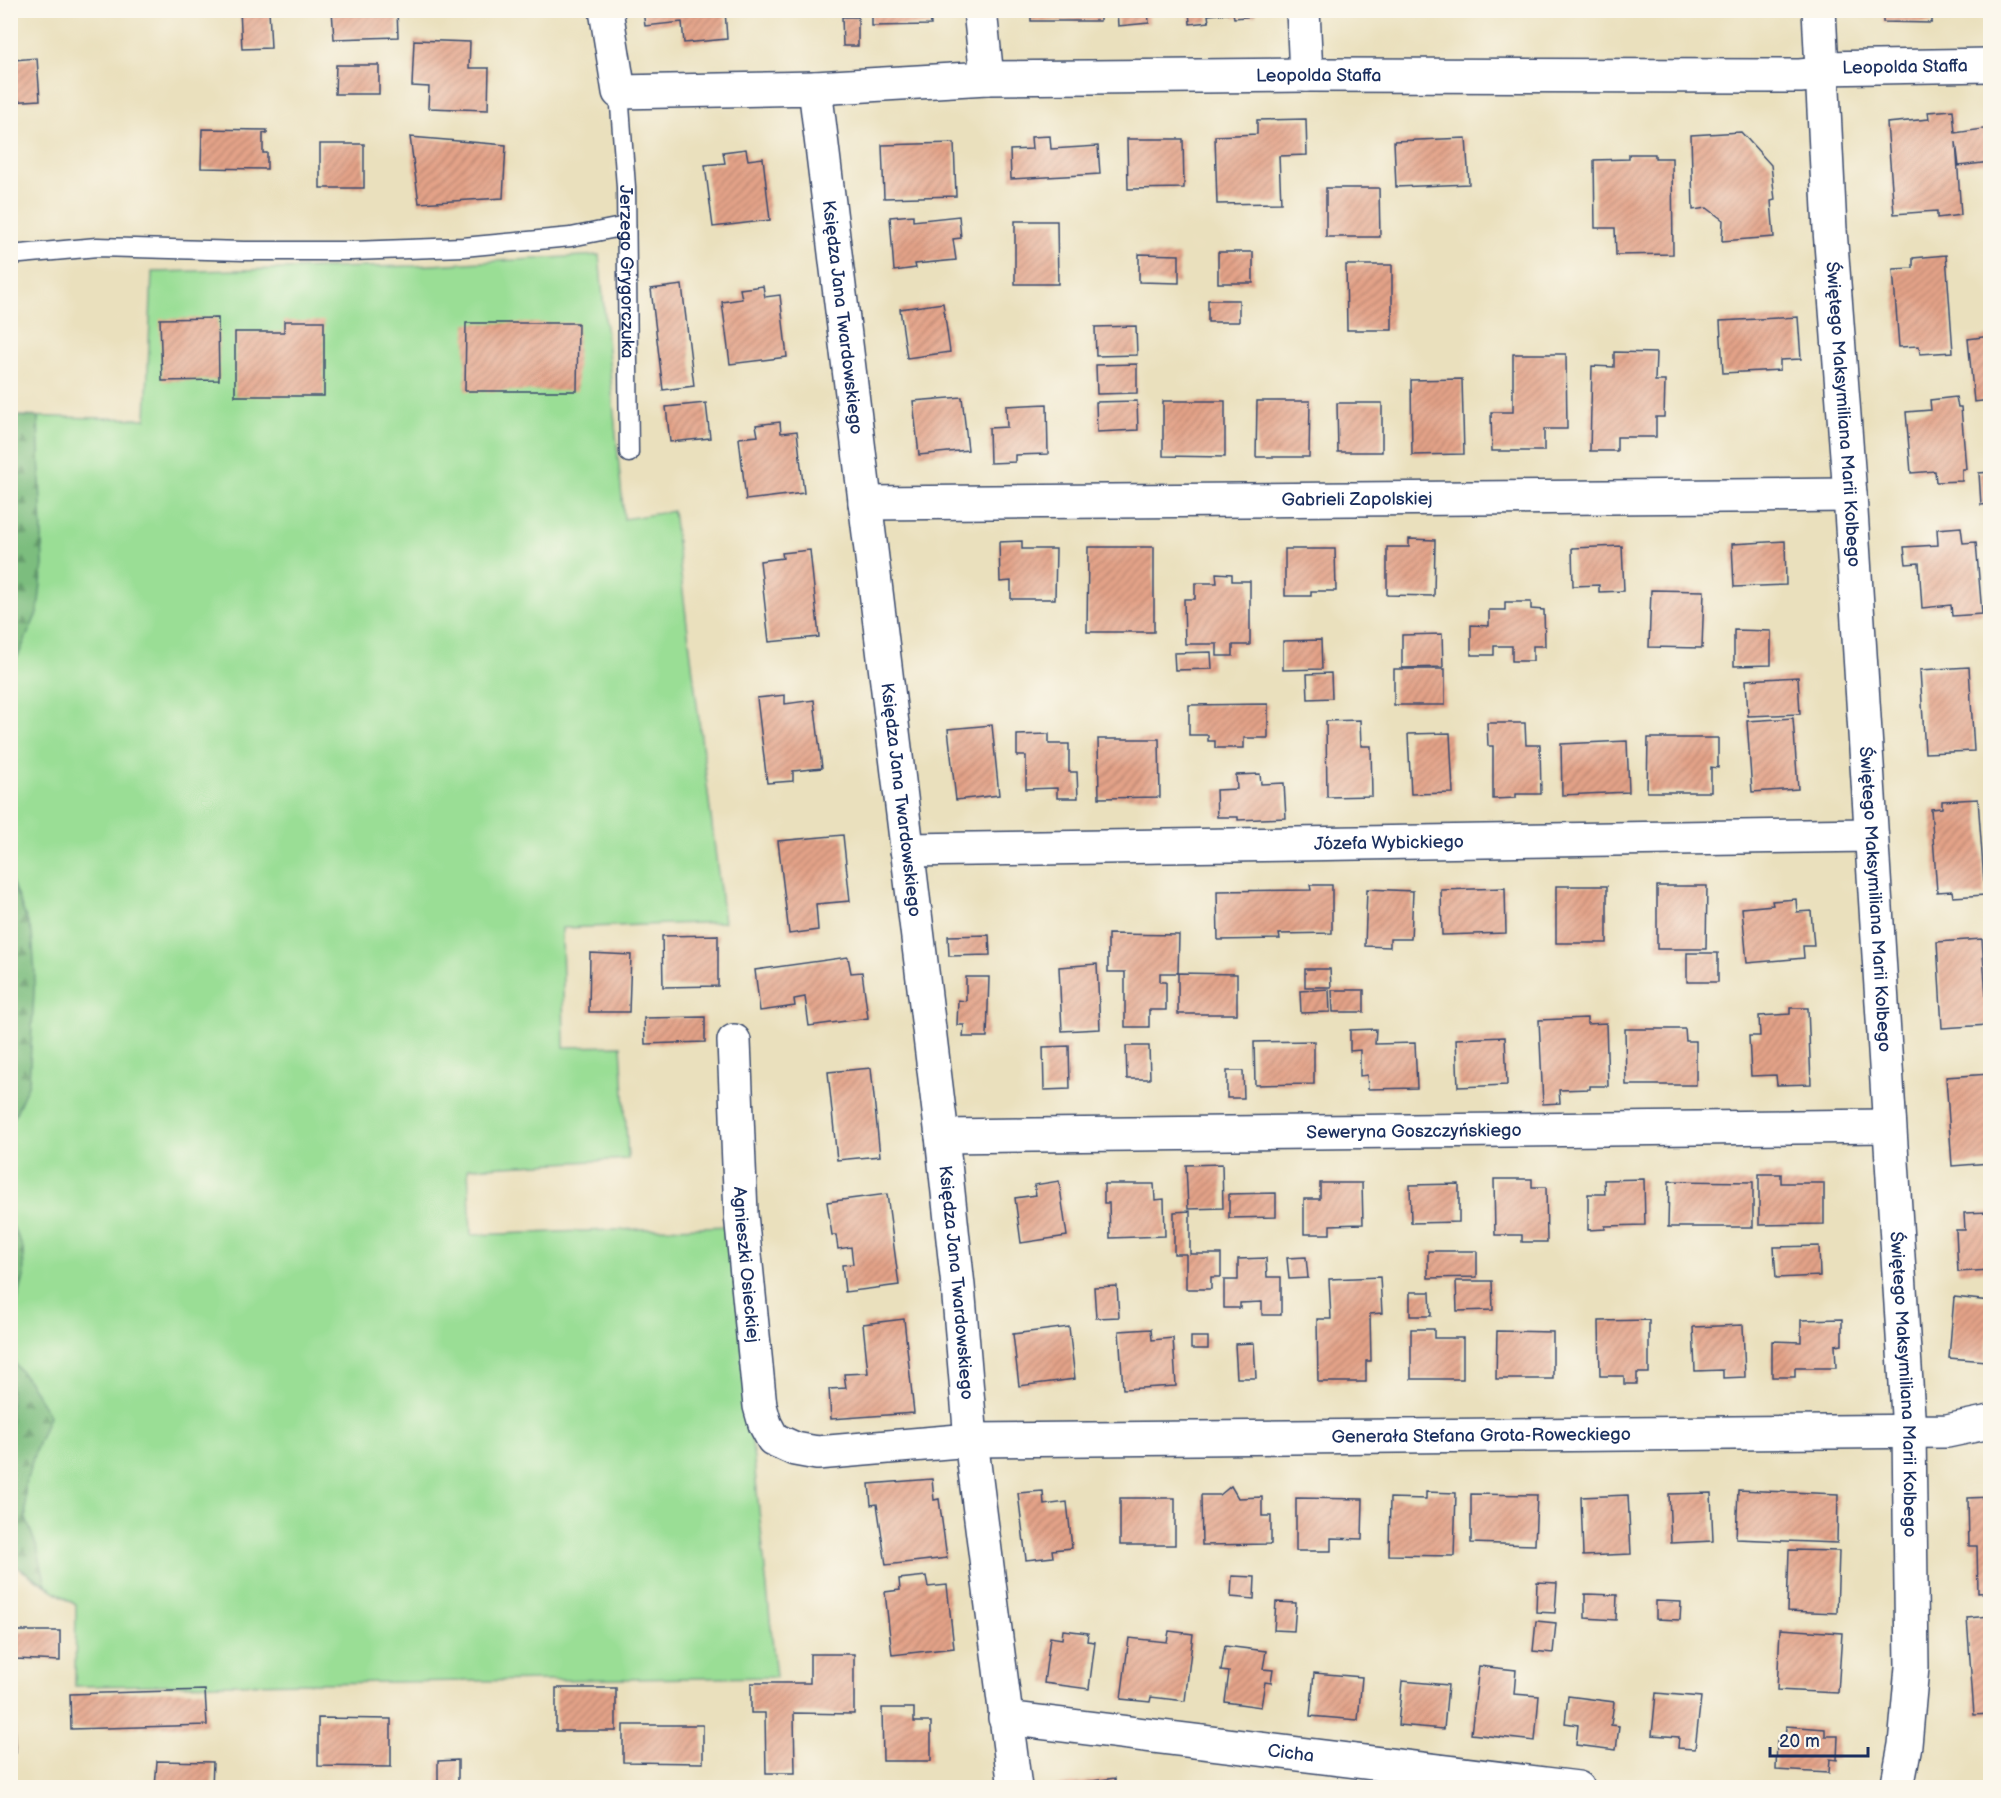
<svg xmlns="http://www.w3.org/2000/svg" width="2001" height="1798" viewBox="0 0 2001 1798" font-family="'Balsamiq Sans',sans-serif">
<defs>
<pattern id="forest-firs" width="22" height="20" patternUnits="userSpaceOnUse" patternTransform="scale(1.5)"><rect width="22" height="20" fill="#7bbd7e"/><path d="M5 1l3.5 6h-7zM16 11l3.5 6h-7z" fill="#649a6a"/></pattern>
<pattern id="building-hatch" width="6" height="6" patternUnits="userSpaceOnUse" patternTransform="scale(1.5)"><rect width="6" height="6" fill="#e4a388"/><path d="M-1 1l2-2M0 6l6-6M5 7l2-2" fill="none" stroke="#b88572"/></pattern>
</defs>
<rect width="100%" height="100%" fill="#fbf7ec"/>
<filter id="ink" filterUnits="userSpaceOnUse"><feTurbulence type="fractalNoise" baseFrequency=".0167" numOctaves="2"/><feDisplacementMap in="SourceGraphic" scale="12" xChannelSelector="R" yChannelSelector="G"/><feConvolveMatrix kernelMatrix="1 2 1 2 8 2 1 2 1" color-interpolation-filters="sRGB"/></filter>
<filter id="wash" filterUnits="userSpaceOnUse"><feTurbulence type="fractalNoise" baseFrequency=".008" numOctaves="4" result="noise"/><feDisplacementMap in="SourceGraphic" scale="24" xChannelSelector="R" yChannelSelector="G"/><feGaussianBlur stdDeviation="1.35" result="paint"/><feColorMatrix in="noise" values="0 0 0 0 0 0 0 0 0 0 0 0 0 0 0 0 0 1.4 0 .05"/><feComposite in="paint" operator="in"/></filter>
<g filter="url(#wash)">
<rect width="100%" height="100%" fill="#eae0bd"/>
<!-- grass -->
<polygon fill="#9ade95" stroke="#5a867a" stroke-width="1.5" points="599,255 624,519 673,511 724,922 562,928 564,1047 621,1046 628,1159 468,1168 471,1235 730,1226 776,1677 75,1686 76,1605 11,1563 10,416 146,419 152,272 415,266"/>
<!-- forest -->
<g fill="url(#forest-firs)" stroke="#4b766e" stroke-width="1.5">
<polygon points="11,416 38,417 43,565 38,611 18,656 11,663"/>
<polygon points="11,880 32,933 35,974 29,1083 11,1124"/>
<polygon points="10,1221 23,1248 24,1277 16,1307 12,1342 15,1364 32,1386 49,1416 36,1449 25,1485 26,1518 38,1551 46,1585 11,1563"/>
</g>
<g id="blocks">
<!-- building -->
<g fill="url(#building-hatch)">
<polygon points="240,10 269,10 271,48 242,49"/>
<polygon points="332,10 397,10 398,37 334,39"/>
<polygon points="643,10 725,10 727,39 684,43 682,22 645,26"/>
<polygon points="872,10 930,10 931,25 872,26"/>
<rect x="1031" y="10" width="69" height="11"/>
<polygon points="1117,10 1148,10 1149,23 1118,26"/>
<polygon points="1189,10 1256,10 1256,16 1234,18 1233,13 1208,15 1209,22 1190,24"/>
<polygon points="1883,10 1932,10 1932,23 1883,22"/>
<polygon points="842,17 858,17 858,46 843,46"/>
<polygon points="414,40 470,42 469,68 489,68 488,110 428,108 429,87 412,86"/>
<polygon points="10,42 12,42 14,60 37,58 40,100 10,102"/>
<polygon points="336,65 379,65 379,94 335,94"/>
<polygon points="1953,110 1955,133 1990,128 1990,162 1959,166 1956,142 1961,215 1937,218 1937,211 1894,214 1887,123 1929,119 1928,112"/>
<polygon points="1306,119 1307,155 1279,156 1281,203 1217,204 1215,136 1257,134 1257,120"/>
<polygon points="202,129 267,130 267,134 263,133 263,153 267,153 267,169 201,168"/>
<polygon points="1741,132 1771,165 1775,200 1771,201 1774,237 1722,241 1723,220 1707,208 1693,210 1691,135"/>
<polygon points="1050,136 1051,149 1098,146 1100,174 1011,179 1010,150 1032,149 1031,137"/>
<polygon points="410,137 506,145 503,198 419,203"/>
<polygon points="1466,138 1469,184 1396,187 1394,141"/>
<polygon points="1127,139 1183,139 1184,188 1128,189"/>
<polygon points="954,143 956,196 884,198 882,145"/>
<rect x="320" y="144" width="44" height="44"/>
<polygon points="746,149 748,160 763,158 770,220 713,227 705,165 725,163 723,152"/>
<polygon points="1629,154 1655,154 1655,158 1672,158 1673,254 1616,255 1615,228 1595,228 1594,160 1629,159"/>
<polygon points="1326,188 1379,188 1380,237 1326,237"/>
<polygon points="913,215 913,221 959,216 961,238 953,239 956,260 915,264 916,268 894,271 890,217"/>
<polygon points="1015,221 1057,221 1058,284 1015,284"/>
<rect x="1218" y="252" width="35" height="31"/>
<polygon points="1139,254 1179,255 1179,283 1139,282"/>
<polygon points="1946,255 1953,352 1920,354 1919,346 1899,347 1893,269 1913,268 1913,258"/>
<polygon points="1346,265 1392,265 1392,330 1347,330"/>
<polygon points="682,285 694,386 663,390 651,289"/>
<polygon points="763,286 765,297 780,295 787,357 730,364 722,302 742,299 740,289"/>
<rect x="1208" y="300" width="31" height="22"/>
<polygon points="943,303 950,352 907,358 900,309"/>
<polygon points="1798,317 1801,359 1780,360 1780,370 1723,373 1720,321"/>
<polygon points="218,318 219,380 162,381 160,319"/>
<polygon points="284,321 324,321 324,396 235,396 235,332 284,332"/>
<polygon points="466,323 578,323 577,391 465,391"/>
<polygon points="1136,326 1137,355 1096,356 1095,327"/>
<polygon points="1990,336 1990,400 1974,402 1968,339"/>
<polygon points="1614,352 1656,353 1655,381 1665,381 1664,417 1656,417 1656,437 1617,437 1617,451 1590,451 1592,366 1614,367"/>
<polygon points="1513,354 1566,354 1567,429 1544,429 1544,451 1492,451 1491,412 1513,412"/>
<polygon points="1137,364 1137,393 1097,394 1096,365"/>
<polygon points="1462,379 1464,454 1412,455 1411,380"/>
<polygon points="962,397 968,450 919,455 913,401"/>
<polygon points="1956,397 1958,407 1961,407 1966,469 1962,469 1962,481 1936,482 1935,471 1911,473 1906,412 1931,410 1930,400"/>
<polygon points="1137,401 1138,430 1097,432 1096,402"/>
<polygon points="1163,401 1225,401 1225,457 1163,456"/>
<polygon points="1257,401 1310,401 1309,457 1256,457"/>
<polygon points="706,403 710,438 670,442 666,407"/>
<polygon points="1337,403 1382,403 1382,452 1338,452"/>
<polygon points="1047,404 1048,454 1015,455 1015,462 990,463 989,428 1007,427 1006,406"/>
<polygon points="780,422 781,433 797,431 804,493 746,500 739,438 758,436 756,425"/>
<polygon points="1990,472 1990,504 1981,505 1979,473"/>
<polygon points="1961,527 1963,543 1976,542 1982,614 1952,616 1951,605 1922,608 1919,563 1906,564 1904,547 1938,545 1937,529"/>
<polygon points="1409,539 1435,540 1434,596 1387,595 1387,547 1409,547"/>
<polygon points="1022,541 1022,549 1056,549 1055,599 1011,599 1011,581 1000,582 999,542"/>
<polygon points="1785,541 1786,585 1734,587 1732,544"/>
<polygon points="1622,546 1624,591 1599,592 1599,585 1573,586 1572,548"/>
<polygon points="1088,547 1154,547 1154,632 1087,632"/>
<polygon points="1285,549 1335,549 1336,591 1311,591 1311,596 1285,596"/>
<polygon points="810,550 819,637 769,642 760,561 783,558 782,553"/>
<polygon points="1216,573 1232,574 1232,581 1250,581 1250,645 1233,645 1233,656 1217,656 1217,644 1185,644 1184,599 1195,599 1195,583 1217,583"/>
<polygon points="1651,590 1704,591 1702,648 1649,647"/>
<polygon points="1505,602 1531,602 1531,609 1544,610 1545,646 1533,646 1533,661 1512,661 1512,646 1494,646 1494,655 1471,655 1471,625 1489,626 1489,610 1505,610"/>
<polygon points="1734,630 1771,631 1771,665 1734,666"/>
<polygon points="1442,634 1443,667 1402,668 1402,635"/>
<polygon points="1321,640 1322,669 1283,670 1283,641"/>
<polygon points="1211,652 1212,669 1175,670 1174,653"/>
<polygon points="1969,667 1974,751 1925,753 1920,670"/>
<rect x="1394" y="669" width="51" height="36"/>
<polygon points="1331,673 1332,698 1308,699 1307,674"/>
<polygon points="1798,677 1800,714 1748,716 1746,680"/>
<polygon points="785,695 785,704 814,700 822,768 793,771 793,781 767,783 757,698"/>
<polygon points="1268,704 1268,738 1244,738 1244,748 1215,748 1215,741 1208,741 1208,735 1189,735 1189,705"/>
<polygon points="1793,718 1798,789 1752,792 1747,721"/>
<polygon points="1360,720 1361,746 1371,746 1372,796 1327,797 1326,721"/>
<polygon points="1487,723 1525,723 1526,745 1540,745 1541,794 1516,794 1516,798 1493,799 1493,746 1488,746"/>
<polygon points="992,725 999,795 956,800 948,729"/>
<polygon points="1450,733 1453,793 1411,794 1408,734"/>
<polygon points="1049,734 1049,744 1069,744 1069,772 1077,772 1078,798 1057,798 1057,788 1026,789 1026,756 1017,756 1017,735"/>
<polygon points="1648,738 1718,738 1718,768 1711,767 1711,792 1647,792"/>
<polygon points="1098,739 1159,739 1160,797 1099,798"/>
<polygon points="1627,741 1629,792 1562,795 1561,744"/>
<polygon points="1260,774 1261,784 1284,783 1286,818 1238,820 1238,817 1217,817 1216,790 1237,789 1236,775"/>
<polygon points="1978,799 1985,895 1953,897 1952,891 1937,892 1931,809 1942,808 1942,801"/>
<polygon points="843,835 850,901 816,904 818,930 789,934 778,841"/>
<polygon points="1310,885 1332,885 1332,933 1279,934 1280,939 1218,940 1217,891 1311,890"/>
<rect x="1556" y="886" width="51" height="57"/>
<polygon points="1657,886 1707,886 1706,949 1657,949"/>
<polygon points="1505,888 1506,933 1442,935 1441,890"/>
<polygon points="1367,889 1413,891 1411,939 1390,939 1390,947 1365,946"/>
<polygon points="1796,899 1797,912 1811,911 1814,946 1803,946 1804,958 1747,963 1742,908 1773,905 1772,901"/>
<polygon points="1108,934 1179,935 1178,973 1160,973 1160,982 1166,982 1166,1010 1149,1010 1149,1027 1125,1027 1125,972 1108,972"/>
<polygon points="718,935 718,986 663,987 662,936"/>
<polygon points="989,935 990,955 949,956 948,936"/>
<polygon points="1982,939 1988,1025 1942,1028 1937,942"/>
<polygon points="590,953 631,955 629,1012 589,1012"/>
<rect x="1687" y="953" width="31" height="29"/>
<polygon points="848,957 851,973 862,972 868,1018 809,1026 805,997 794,999 795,1006 760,1011 755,970"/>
<polygon points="1097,964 1100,1029 1062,1031 1059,967"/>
<polygon points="1305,969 1330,969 1331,987 1305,987"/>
<polygon points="1178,973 1237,974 1237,1014 1178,1014"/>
<polygon points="966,977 989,977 987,1037 963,1037 964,1025 957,1025 958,1000 966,1001"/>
<polygon points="1329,989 1330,1012 1301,1013 1300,991"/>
<polygon points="1332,990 1364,990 1364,1012 1333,1012"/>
<polygon points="1790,1008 1808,1008 1811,1084 1777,1085 1776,1075 1751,1076 1749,1036 1760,1036 1759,1016 1790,1014"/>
<polygon points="705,1017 705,1042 645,1044 644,1018"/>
<polygon points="1587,1018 1587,1024 1606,1023 1608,1086 1590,1086 1590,1089 1559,1090 1560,1103 1543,1104 1539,1020"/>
<polygon points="1376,1029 1375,1044 1415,1043 1417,1088 1368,1089 1367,1075 1360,1076 1360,1050 1350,1051 1350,1030"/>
<polygon points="1625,1029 1685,1029 1686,1041 1696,1041 1696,1085 1626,1085"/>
<polygon points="1505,1037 1507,1085 1458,1087 1456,1039"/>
<polygon points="1314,1041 1314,1084 1255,1085 1254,1042"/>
<polygon points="1069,1046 1070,1089 1044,1090 1043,1047"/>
<polygon points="1126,1046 1149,1046 1150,1079 1127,1079"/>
<polygon points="871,1068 880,1156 837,1160 828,1072"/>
<polygon points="1227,1071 1243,1071 1244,1098 1227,1098"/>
<polygon points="1990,1074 1990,1163 1952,1166 1946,1077"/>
<polygon points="1222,1164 1223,1208 1188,1209 1186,1165"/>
<polygon points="1759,1174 1781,1174 1781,1183 1824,1183 1824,1224 1759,1225"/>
<polygon points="1494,1179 1532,1179 1532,1187 1546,1187 1547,1242 1522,1242 1522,1235 1495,1235"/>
<polygon points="1644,1179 1645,1225 1605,1226 1605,1229 1588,1230 1588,1194 1605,1194 1604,1180"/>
<polygon points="1059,1181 1067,1236 1021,1243 1015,1198 1036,1195 1034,1185"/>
<polygon points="1669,1181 1753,1182 1753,1227 1668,1227"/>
<polygon points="1320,1183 1362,1183 1363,1224 1330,1225 1330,1234 1304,1234 1304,1199 1320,1199"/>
<polygon points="1104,1184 1154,1184 1155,1200 1164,1199 1165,1236 1110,1238 1109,1203 1104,1203"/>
<polygon points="1459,1184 1459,1222 1411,1223 1410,1185"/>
<polygon points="1276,1193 1276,1217 1229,1218 1229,1194"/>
<polygon points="887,1194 899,1285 845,1292 842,1265 853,1264 851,1247 838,1249 836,1235 832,1235 827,1202"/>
<polygon points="1190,1211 1190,1254 1221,1254 1221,1277 1211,1277 1211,1289 1186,1289 1186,1254 1174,1254 1174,1212"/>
<polygon points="1990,1212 1990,1270 1958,1272 1956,1230 1965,1230 1964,1213"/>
<polygon points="1819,1246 1820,1276 1776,1278 1774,1247"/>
<polygon points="1428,1251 1477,1251 1477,1277 1428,1278"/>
<polygon points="1306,1257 1308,1278 1289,1279 1287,1258"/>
<polygon points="1266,1258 1267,1277 1281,1277 1281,1315 1262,1315 1262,1302 1240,1303 1240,1308 1224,1308 1224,1280 1238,1280 1238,1259"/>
<polygon points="1380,1277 1382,1313 1370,1314 1371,1361 1366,1361 1366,1382 1318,1382 1317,1319 1331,1319 1329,1279"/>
<polygon points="1456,1281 1492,1281 1493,1310 1457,1311"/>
<polygon points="1117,1286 1119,1317 1096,1318 1094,1287"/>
<polygon points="1410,1292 1430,1292 1431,1316 1410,1316"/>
<polygon points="1954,1297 1990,1301 1986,1361 1949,1358"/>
<polygon points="904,1319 914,1413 831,1419 829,1389 846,1388 844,1374 868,1373 863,1324"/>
<polygon points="1842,1319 1842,1344 1835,1345 1836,1368 1795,1368 1795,1377 1772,1377 1772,1341 1801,1342 1801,1320"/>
<polygon points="1649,1320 1649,1373 1637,1373 1637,1384 1624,1384 1624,1376 1600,1376 1599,1321"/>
<polygon points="1743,1325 1745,1377 1723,1378 1723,1370 1695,1371 1693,1327"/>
<polygon points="1069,1327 1075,1379 1019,1386 1013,1334"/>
<polygon points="1151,1329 1152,1340 1173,1338 1176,1386 1123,1389 1119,1331"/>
<polygon points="1411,1329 1434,1329 1434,1338 1463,1338 1463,1379 1411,1379"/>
<polygon points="1497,1331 1553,1332 1553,1379 1496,1379"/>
<rect x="1191" y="1337" width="17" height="12"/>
<polygon points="1254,1343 1256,1378 1237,1378 1235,1344"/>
<polygon points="932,1479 934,1500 939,1499 947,1558 886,1565 877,1504 871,1505 869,1484"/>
<polygon points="1231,1486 1238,1498 1262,1497 1262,1516 1271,1516 1271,1544 1202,1545 1201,1495 1220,1495"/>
<polygon points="1738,1490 1838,1494 1837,1543 1736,1539"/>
<polygon points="1043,1491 1044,1505 1067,1502 1072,1548 1052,1550 1053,1557 1026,1560 1018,1493"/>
<polygon points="1426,1492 1456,1493 1454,1556 1389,1555 1390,1498 1426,1499"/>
<polygon points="1711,1493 1713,1541 1671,1543 1669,1494"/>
<polygon points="1471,1494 1537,1495 1535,1545 1471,1543"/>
<polygon points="1628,1495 1631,1554 1583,1556 1581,1497"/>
<polygon points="1990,1497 1990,1592 1978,1593 1977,1546 1969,1546 1968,1498"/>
<rect x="1120" y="1498" width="55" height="47"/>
<polygon points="1296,1498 1363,1499 1362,1539 1331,1538 1331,1551 1296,1551"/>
<polygon points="1789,1550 1839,1551 1837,1613 1787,1611"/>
<polygon points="926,1576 928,1587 947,1585 954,1648 892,1655 885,1592 900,1590 899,1579"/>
<polygon points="1232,1576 1255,1577 1254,1599 1231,1597"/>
<polygon points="1537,1582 1557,1583 1555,1613 1536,1612"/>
<polygon points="1585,1594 1617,1595 1616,1620 1585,1618"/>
<polygon points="1656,1601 1681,1602 1680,1620 1656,1619"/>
<polygon points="1276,1602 1296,1603 1294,1631 1274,1630"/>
<polygon points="1990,1616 1990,1714 1974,1715 1967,1618"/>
<polygon points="1536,1621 1556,1623 1553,1653 1533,1651"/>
<polygon points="1780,1629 1842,1633 1838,1693 1777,1690"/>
<polygon points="1063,1630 1088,1633 1087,1641 1095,1642 1089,1689 1044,1683 1050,1637 1062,1639"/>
<polygon points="16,1631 60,1631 60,1661 16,1659"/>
<polygon points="1169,1631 1193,1634 1185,1701 1151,1697 1150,1702 1121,1699 1129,1638 1167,1642"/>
<polygon points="1225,1646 1266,1651 1263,1669 1273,1670 1271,1683 1265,1682 1261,1707 1225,1702 1229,1672 1221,1671"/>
<polygon points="810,1654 854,1654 854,1714 794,1713 795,1773 766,1773 765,1713 751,1713 751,1683 810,1683"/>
<polygon points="1479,1666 1516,1670 1514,1694 1539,1696 1535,1741 1471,1734"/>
<polygon points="1314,1673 1362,1677 1358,1720 1310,1716"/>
<polygon points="1402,1681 1448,1685 1444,1729 1398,1725"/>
<rect x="556" y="1688" width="60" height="43"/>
<polygon points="205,1690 207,1725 71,1729 70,1694"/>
<polygon points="1656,1693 1701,1697 1695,1749 1678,1748 1679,1737 1652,1735"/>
<polygon points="1568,1696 1614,1702 1611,1725 1619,1726 1616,1750 1576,1745 1578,1725 1565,1723"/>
<polygon points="882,1708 914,1708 914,1722 931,1722 931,1761 883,1761"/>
<polygon points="318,1718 391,1719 391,1767 318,1766"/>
<polygon points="10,1721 15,1721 16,1753 10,1753"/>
<polygon points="623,1725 703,1725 703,1763 623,1762"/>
<polygon points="1786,1726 1825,1729 1825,1736 1838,1736 1837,1760 1830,1759 1829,1773 1776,1770 1777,1740 1785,1741"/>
<polygon points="458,1760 458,1788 438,1788 438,1761"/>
<polygon points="157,1761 213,1762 212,1788 155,1788"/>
<polygon points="1115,1778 1116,1788 1053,1788 1053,1786"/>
</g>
</g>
</g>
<g filter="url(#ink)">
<use href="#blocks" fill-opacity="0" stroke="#3a4a6c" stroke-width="1.5"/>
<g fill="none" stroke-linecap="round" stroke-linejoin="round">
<defs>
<g id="lane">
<path id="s1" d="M619,92L626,187L629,453"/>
<polyline points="10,255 97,247 244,251 352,251 463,247 571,237 626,226"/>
</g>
<g id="street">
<path id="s2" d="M606,10L619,92L815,88L942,1136L958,1286L971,1440L1015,1788"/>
<polyline points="980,10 987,78"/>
<polyline points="1303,10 1306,75"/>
<path id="s3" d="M1821,68L1990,65"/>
<path id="s4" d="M815,88L987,78L1306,75L1800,76L1821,74"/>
<path id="s5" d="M865,503L1850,495"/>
<path id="s6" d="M907,850L1871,835"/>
<path id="s7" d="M734,1041L741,1214L760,1406L765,1424L773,1439L795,1449L817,1453L971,1440L1947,1431L1990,1422"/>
<path id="s8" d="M942,1136L1889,1126"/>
<path id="s9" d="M1005,1718L1578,1788"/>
</g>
<g id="secondary">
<path id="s10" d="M1819,10L1830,230L1850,495L1909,1431L1912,1667L1905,1745L1897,1788"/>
</g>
</defs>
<!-- lane casing -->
<use href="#lane" stroke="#3a4a6c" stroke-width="21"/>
<!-- street casing -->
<use href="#street" stroke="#3a4a6c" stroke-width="36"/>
<!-- secondary casing -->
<use href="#secondary" stroke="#3a4a6c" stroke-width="36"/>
<!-- lane -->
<use href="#lane" stroke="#fff" stroke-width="18"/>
<!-- street -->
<use href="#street" stroke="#fff" stroke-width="33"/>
<!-- secondary -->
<use href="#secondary" stroke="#fff" stroke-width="33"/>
</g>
</g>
<g text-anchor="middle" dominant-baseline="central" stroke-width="5" stroke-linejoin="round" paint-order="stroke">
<!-- street labels -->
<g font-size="18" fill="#1b2f5e" stroke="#fbf7ec">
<text stroke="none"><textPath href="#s3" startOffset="84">Leopolda Staffa</textPath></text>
<text stroke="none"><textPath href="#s4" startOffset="504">Leopolda Staffa</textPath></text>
<text stroke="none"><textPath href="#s1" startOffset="180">Jerzego Grygorczuka</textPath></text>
<text stroke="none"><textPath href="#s2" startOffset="510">Księdza Jana Twardowskiego</textPath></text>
<text stroke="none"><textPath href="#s10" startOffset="405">Świętego Maksymiliana Marii Kolbego</textPath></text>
<text stroke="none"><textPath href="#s5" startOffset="492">Gabrieli Zapolskiej</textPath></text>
<text stroke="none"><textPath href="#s2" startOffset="996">Księdza Jana Twardowskiego</textPath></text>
<text stroke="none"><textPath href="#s6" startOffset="482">Józefa Wybickiego</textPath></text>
<text stroke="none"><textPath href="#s10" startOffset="891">Świętego Maksymiliana Marii Kolbego</textPath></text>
<text stroke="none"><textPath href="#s8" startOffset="472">Seweryna Goszczyńskiego</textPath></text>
<text stroke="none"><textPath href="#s7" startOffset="224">Agnieszki Osieckiej</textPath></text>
<text stroke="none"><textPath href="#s2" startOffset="1482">Księdza Jana Twardowskiego</textPath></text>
<text stroke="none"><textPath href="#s10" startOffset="1377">Świętego Maksymiliana Marii Kolbego</textPath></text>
<text stroke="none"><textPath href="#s7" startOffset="1113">Generała Stefana Grota-Roweckiego</textPath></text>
<text stroke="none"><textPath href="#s9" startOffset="288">Cicha</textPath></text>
</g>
</g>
<!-- margin -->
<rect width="2001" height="1798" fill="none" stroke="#fbf7ec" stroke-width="36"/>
<!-- scale -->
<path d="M1770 1747v9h98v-9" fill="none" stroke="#1b2f5e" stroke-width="3"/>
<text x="1779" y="1747" font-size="18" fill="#1b2f5e" stroke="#fbf7ec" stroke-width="4.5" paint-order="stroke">20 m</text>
</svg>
